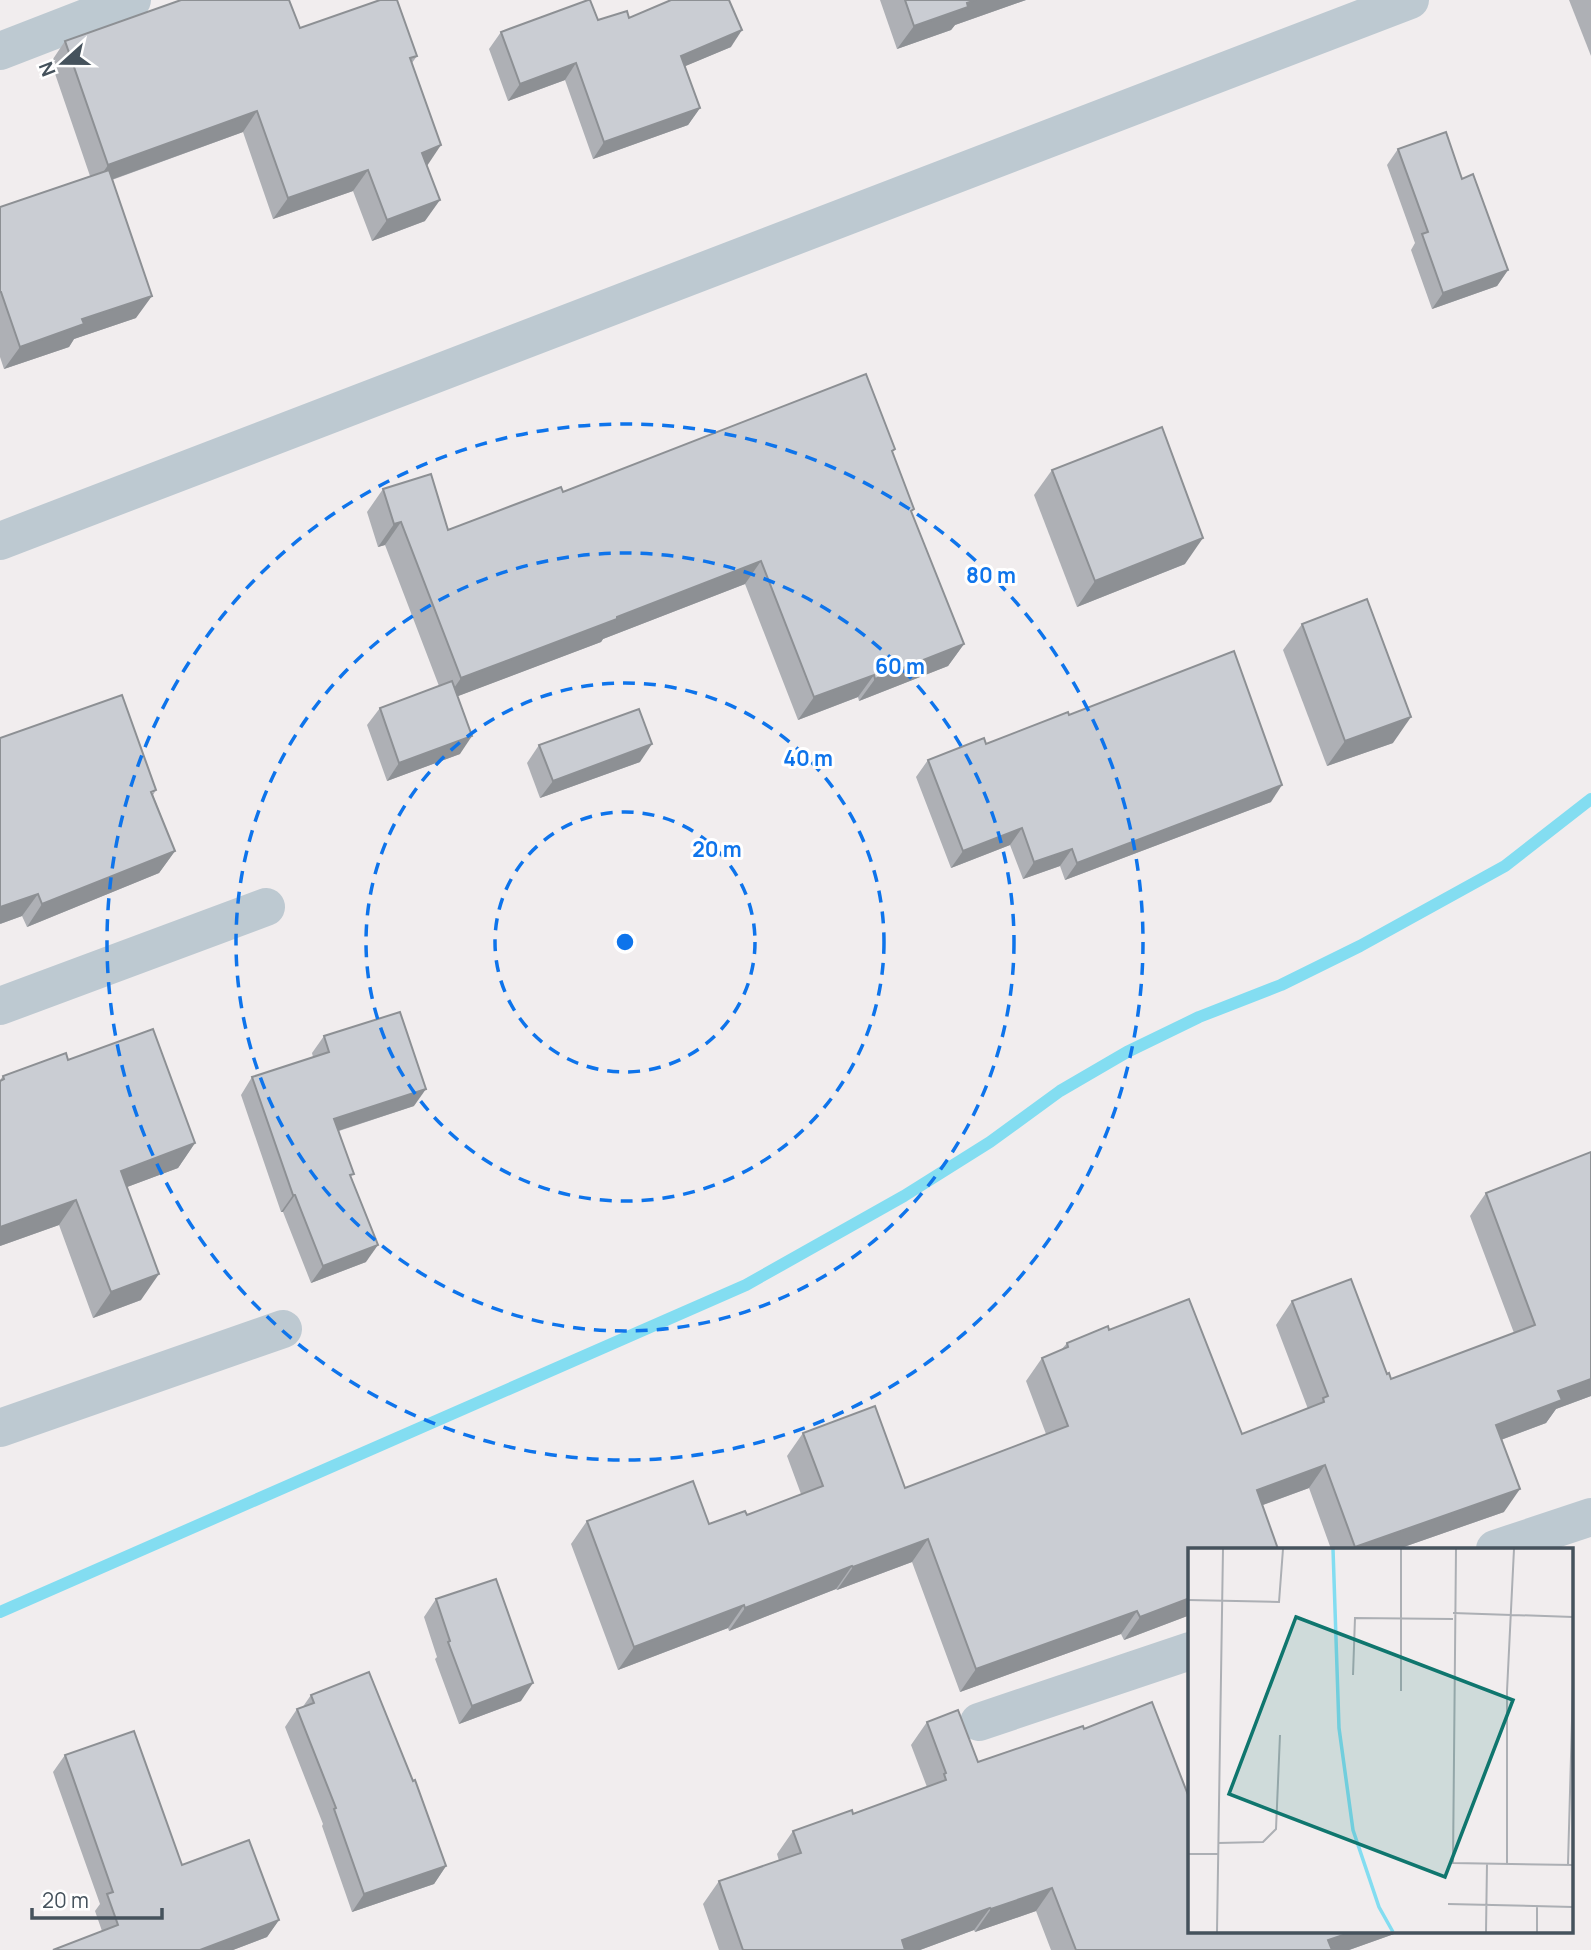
<svg xmlns="http://www.w3.org/2000/svg" width="1591" height="1950" viewBox="0 0 1591 1950" font-family="Manrope,sans-serif">
<rect width="100%" height="100%" fill="#f1edee"/>
<g fill="none" stroke-linecap="round" stroke-linejoin="round">
<!-- stream -->
<polyline stroke="#83ddf1" stroke-width="12" points="0,1612 746,1285 904,1196 990,1142 1060,1091 1127,1052 1199,1017 1281,985 1360,946 1505,866 1591,799"/>
<!-- street -->
<g stroke="#bdc9d1" stroke-width="38">
<polyline points="0,51 132,0"/>
<polyline points="0,541 1410,0"/>
<polyline points="0,1006 266,907"/>
<polyline points="0,1428 283,1329"/>
<polyline points="1495,1549 1591,1517"/>
<polyline points="979,1722 1190,1651"/>
</g>
</g>
<!-- wall -->
<g fill="#aeb0b5">
<polygon points="880,0 1026,0 955,25 951,30 897,49"/>
<polygon points="1569,0 1591,0 1591,56"/>
<polygon points="629,18 731,47 685,66 700,108 688,125 593,159 565,80 508,101 489,49 501,32 598,20"/>
<polygon points="300,28 417,56 412,63 427,166 425,221 372,241 353,191 273,219 243,132 112,180 136,318 74,339 69,347 4,369 0,357 0,207 90,176 51,62 65,41"/>
<polygon points="1398,149 1462,179 1508,270 1497,286 1432,309 1411,250 1415,243 1387,165"/>
<polygon points="893,453 912,513 964,644 948,666 859,701 858,697 798,720 745,584 603,639 601,642 458,696 460,754 387,781 367,725 380,708 439,686 385,545 378,547 367,512 383,489 448,530 563,492"/>
<polygon points="1052,470 1185,564 1077,607 1034,495"/>
<polygon points="1302,624 1393,743 1327,766 1283,650"/>
<polygon points="1069,715 1271,802 1065,880 1060,866 1023,879 1010,845 951,868 916,777 928,760 986,744"/>
<polygon points="539,745 640,762 540,798 527,763"/>
<polygon points="156,790 153,795 175,851 159,873 27,927 22,916 0,924"/>
<polygon points="324,1036 414,1106 339,1131 351,1177 366,1262 311,1283 283,1212 281,1212 241,1095 252,1077 313,1057 312,1053"/>
<polygon points="68,1060 195,1143 178,1168 127,1187 141,1300 93,1318 59,1225 0,1246 0,1080 3,1076"/>
<polygon points="1591,1152 1591,1396 1556,1409 1546,1423 1501,1440 1504,1512 1398,1549 1331,1549 1309,1488 1263,1505 1190,1549 1190,1615 1124,1640 1121,1634 960,1692 912,1562 837,1590 836,1589 729,1631 728,1628 618,1670 571,1544 587,1521 709,1524 747,1515 801,1494 787,1456 803,1433 905,1488 1046,1434 1026,1381 1042,1358 1061,1350 1067,1343 1109,1330 1242,1434 1308,1409 1276,1325 1292,1301 1387,1374 1391,1379 1514,1333 1470,1216 1486,1193"/>
<polygon points="436,1599 521,1701 459,1724 435,1659 437,1657 424,1617"/>
<polygon points="311,1695 446,1866 434,1884 352,1912 322,1826 323,1824 285,1727 297,1709 302,1708"/>
<polygon points="927,1722 1190,1931 1396,1931 1394,1934 1349,1950 1051,1950 1036,1911 975,1932 974,1930 920,1950 719,1950 703,1904 719,1881 779,1861 777,1854 793,1831 853,1814 927,1787 911,1745"/>
<polygon points="65,1755 182,1865 279,1920 267,1937 233,1950 53,1950 102,1931 95,1911 100,1904 53,1772"/>
</g>
<!-- shaded-wall -->
<g fill="#8d9094">
<polygon points="976,0 1026,0 955,25 951,30 897,49 914,26"/>
<polygon points="742,30 731,47 669,73 681,56"/>
<polygon points="576,63 565,80 508,101 520,84"/>
<polygon points="700,108 688,125 593,159 604,142"/>
<polygon points="257,111 243,132 94,186 108,165"/>
<polygon points="441,145 427,166 422,153"/>
<polygon points="368,170 353,191 273,219 288,198"/>
<polygon points="440,200 425,221 372,241 387,220"/>
<polygon points="1508,270 1497,286 1432,309 1443,293"/>
<polygon points="152,296 136,318 74,339 69,347 4,369 20,347 82,319"/>
<polygon points="401,522 385,545 378,547 394,524"/>
<polygon points="1203,538 1185,564 1077,607 1095,581"/>
<polygon points="761,561 745,584 603,639 601,642 445,701 461,678"/>
<polygon points="964,644 948,666 859,701 875,679"/>
<polygon points="874,675 858,697 798,720 814,697"/>
<polygon points="1411,717 1393,743 1327,766 1345,741"/>
<polygon points="472,736 460,754 387,781 399,763"/>
<polygon points="652,744 640,762 540,798 553,781"/>
<polygon points="1282,785 1271,802 1065,880 1077,863"/>
<polygon points="1022,828 1010,845 951,868 963,851"/>
<polygon points="1072,849 1060,866 1023,879 1034,862"/>
<polygon points="175,851 159,873 27,927 42,904"/>
<polygon points="38,894 22,916 0,924 0,907"/>
<polygon points="426,1089 414,1106 322,1136 334,1119"/>
<polygon points="195,1143 178,1168 103,1196 121,1171"/>
<polygon points="293,1195 295,1195 283,1212 281,1212"/>
<polygon points="76,1200 59,1225 0,1246 0,1227"/>
<polygon points="378,1245 366,1262 311,1283 323,1266"/>
<polygon points="159,1274 141,1300 93,1318 111,1292"/>
<polygon points="1591,1379 1591,1396 1556,1409 1546,1423 1479,1448 1496,1425 1558,1391"/>
<polygon points="1325,1465 1309,1488 1241,1513 1257,1490"/>
<polygon points="1520,1489 1504,1512 1398,1549 1354,1549 1355,1547"/>
<polygon points="928,1539 912,1562 837,1590 853,1567"/>
<polygon points="852,1566 836,1589 729,1631 745,1608"/>
<polygon points="1190,1598 1190,1615 1124,1640 1140,1617"/>
<polygon points="744,1605 728,1628 618,1670 634,1647"/>
<polygon points="1137,1611 1121,1634 960,1692 976,1669"/>
<polygon points="533,1683 521,1701 459,1724 472,1706"/>
<polygon points="446,1866 434,1884 352,1912 364,1894"/>
<polygon points="1052,1888 1036,1911 975,1932 991,1909"/>
<polygon points="990,1908 974,1930 920,1950 895,1950 902,1940"/>
<polygon points="279,1920 267,1937 233,1950 200,1950"/>
<polygon points="1355,1931 1396,1931 1394,1934 1349,1950 1321,1950 1328,1940"/>
</g>
<!-- building -->
<g fill="#cacdd3" stroke="#8d9094" stroke-width="2">
<polygon points="181,0 289,0 300,28 380,0 397,0 417,56 410,58 441,145 422,153 440,200 387,220 368,170 288,198 257,111 108,165 65,41"/>
<polygon points="588,0 590,0 598,20 627,11 629,18 671,0 729,0 742,30 681,56 700,108 604,142 576,63 520,84 501,32"/>
<polygon points="905,0 976,0 967,3 968,7 914,26"/>
<polygon points="1446,132 1462,179 1473,174 1508,270 1443,293 1422,234 1428,232 1398,149"/>
<polygon points="109,170 152,296 82,319 84,324 20,347 1,292 0,292 0,207"/>
<polygon points="866,374 895,449 892,451 914,509 911,511 964,644 875,679 874,675 814,697 761,561 617,617 617,619 461,678 401,522 394,524 383,489 431,474 448,530 561,487 563,492"/>
<polygon points="1162,427 1203,538 1095,581 1052,470"/>
<polygon points="1367,599 1411,717 1345,741 1302,624"/>
<polygon points="1234,651 1282,785 1077,863 1072,849 1034,862 1022,828 963,851 928,760 984,738 986,744 1068,712 1069,715"/>
<polygon points="452,681 472,736 399,763 380,708"/>
<polygon points="122,695 156,790 151,792 175,851 42,904 38,894 0,907 0,738"/>
<polygon points="639,709 652,744 553,781 539,745"/>
<polygon points="400,1012 426,1089 334,1119 354,1174 350,1175 378,1245 323,1266 295,1195 293,1195 252,1077 329,1052 324,1036"/>
<polygon points="153,1029 195,1143 121,1171 159,1274 111,1292 76,1200 0,1227 0,1081 4,1079 3,1076 66,1053 68,1060"/>
<polygon points="1591,1152 1591,1379 1558,1391 1562,1400 1496,1425 1520,1489 1355,1547 1325,1465 1257,1490 1278,1549 1190,1549 1190,1598 1140,1617 1137,1611 976,1669 928,1539 853,1567 852,1566 745,1608 744,1605 634,1647 587,1521 693,1481 709,1524 745,1511 747,1515 823,1486 803,1433 875,1406 905,1488 1068,1426 1042,1358 1068,1347 1067,1343 1108,1326 1109,1330 1189,1299 1242,1434 1324,1402 1323,1398 1328,1396 1292,1301 1351,1279 1387,1374 1389,1373 1391,1379 1535,1325 1486,1193"/>
<polygon points="496,1579 533,1683 472,1706 448,1642 450,1641 436,1599"/>
<polygon points="369,1672 413,1781 415,1780 446,1866 364,1894 334,1809 336,1808 297,1709 314,1703 311,1695"/>
<polygon points="1152,1702 1190,1800 1190,1931 1355,1931 1328,1940 1332,1950 1076,1950 1052,1888 991,1909 990,1908 902,1940 905,1950 743,1950 719,1881 801,1853 793,1831 852,1810 853,1814 946,1780 944,1774 946,1773 927,1722 958,1710 978,1762 1083,1726 1084,1729"/>
<polygon points="134,1731 182,1865 249,1840 279,1920 200,1950 53,1950 118,1925 107,1894 113,1892 65,1755"/>
</g>
<!-- distance rings -->
<g fill="none" stroke="#0e74eb" stroke-width="3.5" stroke-dasharray="12 9">
<circle cx="625" cy="942" r="130"/>
<circle cx="625" cy="942" r="259"/>
<circle cx="625" cy="942" r="389"/>
<circle cx="625" cy="942" r="518"/>
</g>
<!-- overview -->
<g transform="translate(1188 1548)">
<rect width="385" height="385" fill="#f1edee"/>
<path fill="none" stroke="#83ddf1" stroke-width="3.5" d="M145,1L151,180L165,282L191,359L205,384"/>
<path fill="none" stroke="#acafb4" stroke-width="2" d="M268,1L265,315L385,317M0,52L91,54L95,1M265,65L385,69M165,127L167,70L265,71M213,143V1M30,295L75,294L88,281L92,187M0,306H30M319,315V143L326,1M380,316L385,137M260,356L385,359M349,358V384M29,384L35,1M298,384L299,315"/>
<path fill="#0f766e" fill-opacity="0.15" stroke="#0f766e" stroke-width="3.5" d="M108,69L325,152L257,329L41,246Z"/>
<rect width="385" height="385" fill="none" stroke="#45525c" stroke-width="3.5"/>
</g>
<circle cx="625" cy="942" r="10" fill="#0e74eb" stroke="#fff" stroke-width="3.5"/>
<g font-size="21" text-anchor="middle" font-weight="bold" fill="#0e74eb" stroke="#fff" stroke-width="6" stroke-linejoin="round" paint-order="stroke">
<text x="991" y="583">80 m</text>
<text x="900" y="674">60 m</text>
<text x="808" y="766">40 m</text>
<text x="717" y="857">20 m</text>
</g>
<!-- north arrow -->
<g transform="translate(63 63) rotate(249)" stroke="#ffffff" stroke-width="5" paint-order="stroke">
<path d="M0-5L12 26L0 18L-12 26Z" fill="#45525c"/>
<text y="-10" font-size="19" font-weight="bold" text-anchor="middle" fill="#45525c">N</text>
</g>
<!-- scale -->
<path d="M32 1908v10h130v-10" fill="none" stroke="#45525c" stroke-width="3.5"/>
<text x="42" y="1908" font-size="21" fill="#45525c" stroke="#ffffff" stroke-width="5" paint-order="stroke">20 m</text>
</svg>
